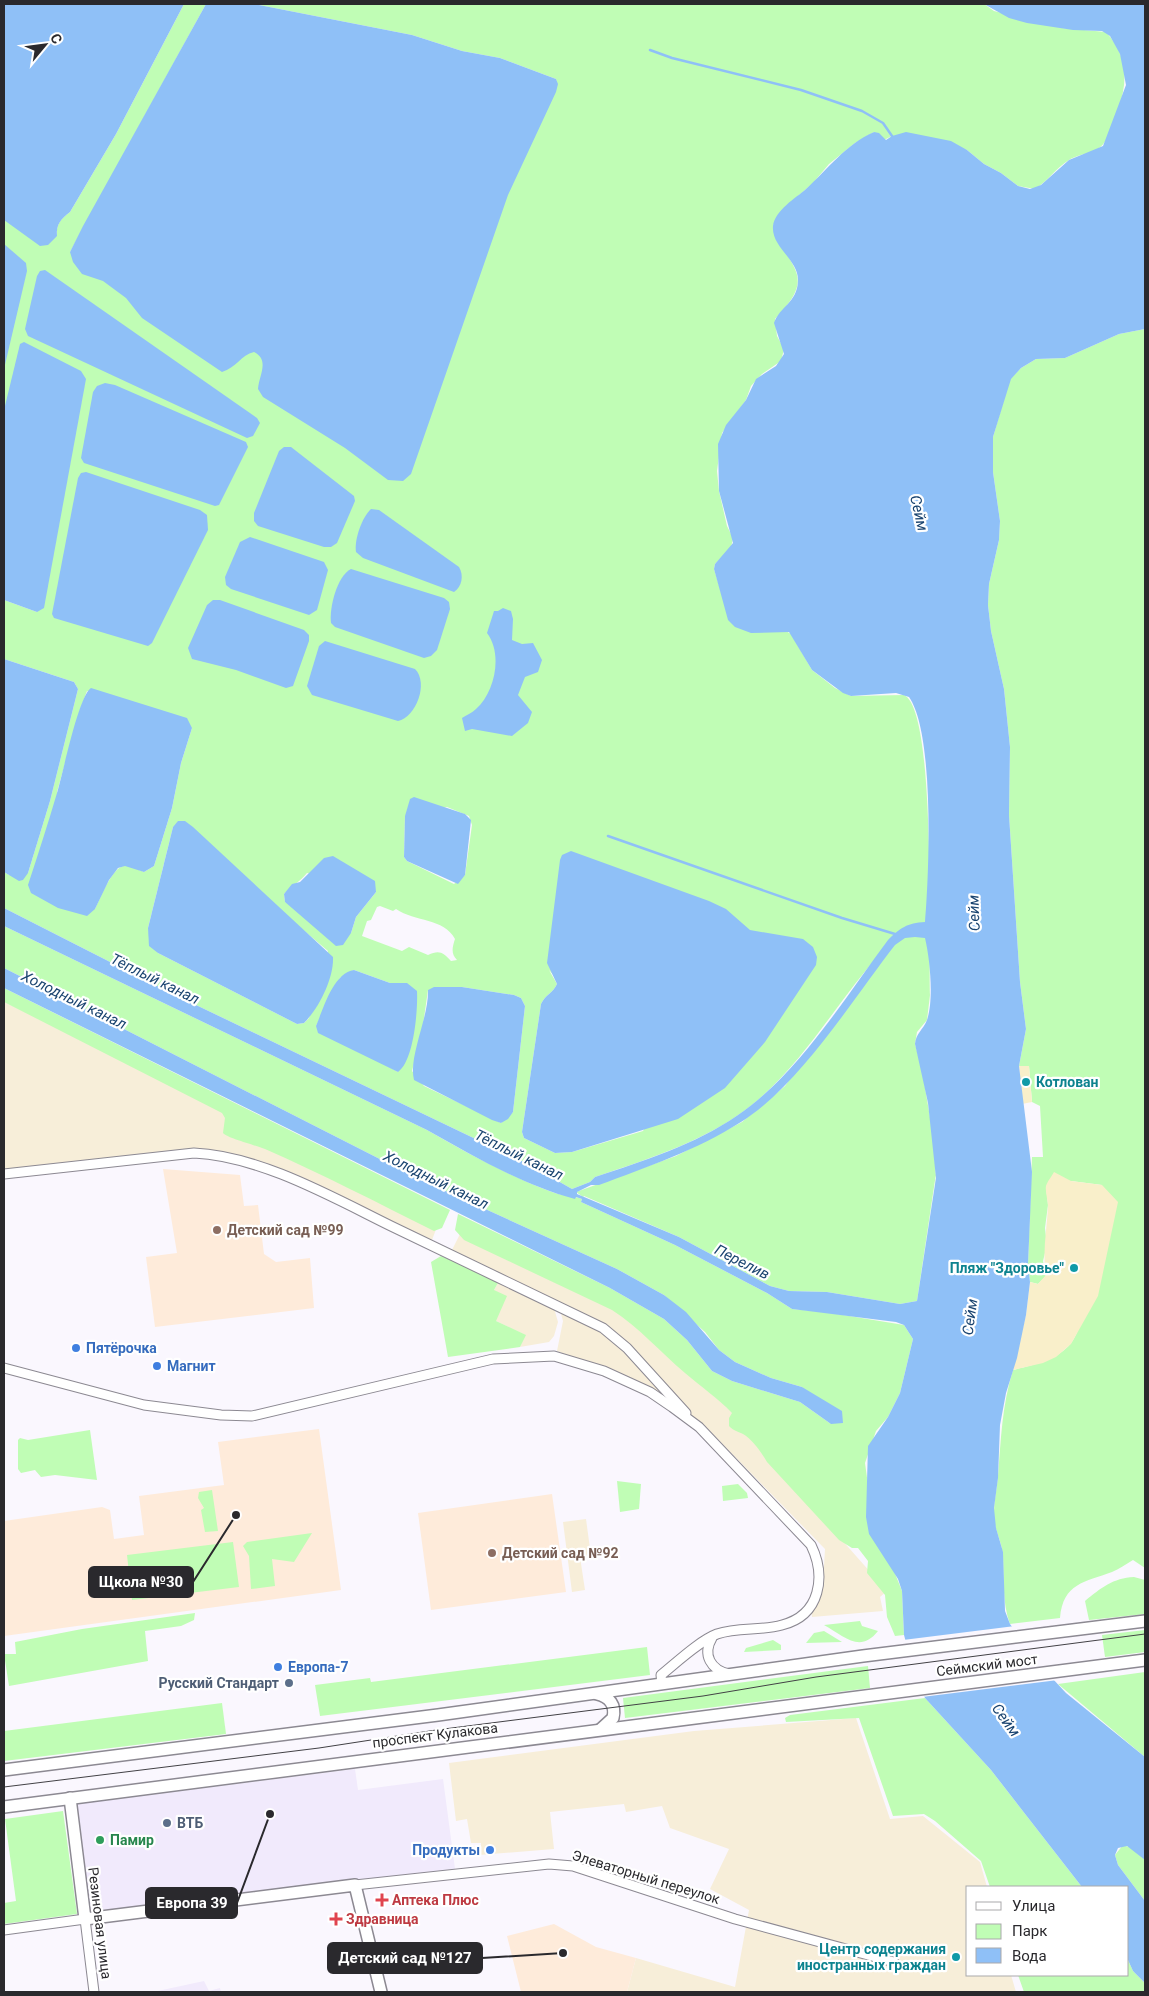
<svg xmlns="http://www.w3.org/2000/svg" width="1149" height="1996" viewBox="0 0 1149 1996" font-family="Roboto,sans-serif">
<rect width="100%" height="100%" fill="#faf7fe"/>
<!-- built -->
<g fill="#f1eafc">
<polygon points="355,1769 358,1790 443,1779 455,1869 91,1914 77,1804"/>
<polygon points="204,1981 209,1991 220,1988 221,1992 153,1992"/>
</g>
<!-- industrial -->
<g fill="#f7eed9">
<polygon points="4,1002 84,1039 231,1116 245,1139 438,1224 432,1240 298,1179 205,1154 4,1176"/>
<polygon points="460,1234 627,1313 725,1399 742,1427 887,1591 880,1597 883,1611 812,1617 811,1607 819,1591 824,1566 825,1549 704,1425 658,1394 629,1378 557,1351 563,1321 558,1303 452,1250"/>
<polygon points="499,1281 554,1308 558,1322 554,1336 549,1342 520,1347 525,1335 496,1321 494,1290"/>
<polygon points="586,1519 591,1556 580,1557 585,1590 572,1592 563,1522"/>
<polygon points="856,1718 890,1819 923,1816 980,1862 987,1887 968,1887 968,1975 1011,1975 1016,1992 627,1992 636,1958 735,1987 749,1910 710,1889 729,1849 670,1828 662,1806 626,1812 624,1804 550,1812 554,1849 479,1855 481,1843 471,1843 467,1819 456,1821 449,1763 694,1731"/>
</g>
<!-- education -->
<g fill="#feebda">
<polygon points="163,1169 240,1175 244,1206 258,1205 264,1254 276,1262 310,1258 314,1308 155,1327 146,1257 177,1253"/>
<polygon points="319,1429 341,1590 4,1636 4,1521 102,1507 110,1510 114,1539 144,1535 139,1496 224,1485 218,1442"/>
<polygon points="552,1494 566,1592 431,1610 418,1513"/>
<polygon points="554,1924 596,1947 636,1958 627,1992 521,1992 507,1936"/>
</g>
<!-- green -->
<g fill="#c0fdb5" fill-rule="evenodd">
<path d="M184,4H206L70,252L467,246C481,223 562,97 556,79L500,58L462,51L412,35L254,4H984L994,11L1062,28L1106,32C1138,67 1122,103 1106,140C1098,155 1082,152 1069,160C1056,168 1048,181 1035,189L1018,186L1001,173L984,164L967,150L892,136L884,140L874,132L855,143L829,164L813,183L783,209L773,226C790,272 818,274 775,319L777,336L784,349L781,361L762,374L751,386L746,400L722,433L717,471L719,491L727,526L733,538L731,548L715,564L714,569L721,592L791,634L812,670L835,688L851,696L904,695C937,710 928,952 930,995L927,1020L917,1032L915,1044L922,1070L933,1135L936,1178L934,1198L944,1120L917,1301L900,1304L827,1292L789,1291L770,1286L679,1237L584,1196L583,1197L576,1192L676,1156L742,1122L785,1086L883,950C840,998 808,1056 759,1099C713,1139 651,1158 595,1177L590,1182L572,1189L528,1164L173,994L4,908V872L9,875L28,873L50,801L78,689L74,682L4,659V600L37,612L4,472V212L57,235C56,224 61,219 70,212L116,134ZM87,691L192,728L181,763L172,808L154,866L144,872C138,870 130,865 124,866C112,867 100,899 95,909L57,792L80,710ZM447,807L469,816L472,825L465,875L454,884L407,861L404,857L405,816ZM185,822L288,917L328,951L309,1018L304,1023L297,1024L158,953L148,928L173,827ZM307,873L376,892L356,917L351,933L285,902L284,894C292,885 300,882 307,873ZM380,906L393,911L396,909C415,922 444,918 455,939C452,948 451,954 457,960L451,961C443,952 439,950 428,955L409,947L402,951L362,936L367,921L371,920L377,907ZM354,970L390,983L407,984L398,1072L316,1026L340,978ZM549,970L675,1113L647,1124L643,1131L572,1152L555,1153L524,1138L522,1132L541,1004C545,995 553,993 557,984ZM462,987L514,995L521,998L525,1006L513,1112L501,1123L424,1086L412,1071L422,1032L428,990Z"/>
<path d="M1145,329V1568L1133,1560C1126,1564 1119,1569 1112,1572C1085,1582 1063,1583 1060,1618L1010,1624C1002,1602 1004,1579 1003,1556C1002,1542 995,1531 994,1518C993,1504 997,1490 998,1476C1001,1439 1002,1405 1013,1370C1032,1365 1058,1360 1071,1343C1090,1320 1098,1219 1102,1185L1071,1181L1046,1186L1048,1205L1045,1228L1047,1245L1043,1261L1046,1276L1038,1284L1030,1282L1028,1264L1032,1157H1043L1040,1106L1032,1102L1029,1066H1019L1026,1029L1020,982L1009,815L1010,747L1004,689L991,631L988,605L989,584L999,540L1000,521L993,472V437L1010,379L1021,368L1036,359L1065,358L1119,334Z"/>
<path d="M4,926L427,1130C467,1153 509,1176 552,1192C562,1196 572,1195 582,1199L581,1202L675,1245L767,1293L792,1309L825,1312L904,1325L913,1339L900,1393L888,1417L876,1431L865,1463L868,1485L894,1571L902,1591L904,1635L895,1636L887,1617L885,1595L867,1573L868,1561L858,1548H852L839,1540L767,1462C761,1452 753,1440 743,1434C737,1431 734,1431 729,1426V1418L732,1413C718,1398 701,1387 685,1373C660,1352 640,1328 612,1310L464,1240L455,1230L458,1214L610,1288L664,1319L687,1340L712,1371L732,1381L800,1402L831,1424L802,1387L771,1378L735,1362L719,1350L705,1332L664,1295L617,1269L419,1179L4,968Z"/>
<path d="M4,988L450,1210L442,1228L434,1231C378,1203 322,1174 265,1149C255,1145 227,1138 223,1133L225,1118L222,1113L4,1002Z"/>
<polygon points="441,1256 499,1281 494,1290 507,1296 496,1321 526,1335 520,1347 448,1357 431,1262"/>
<polygon points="90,1430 97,1480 55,1475 41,1477 35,1470 21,1473 18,1469 18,1440 20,1438 28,1440"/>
<polygon points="617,1481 641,1484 639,1509 620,1512"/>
<polygon points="738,1484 747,1493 748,1498 723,1501 722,1486"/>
<polygon points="212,1490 218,1531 205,1532 201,1510 204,1508 198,1498 199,1492"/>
<polygon points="312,1533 294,1562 272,1559 275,1586 251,1589 249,1556 243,1546 247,1542"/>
<polygon points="233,1542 239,1587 132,1600 127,1555"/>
<path d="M1134,1577L1145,1580V1614L1089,1620L1085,1601C1101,1588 1113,1578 1134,1577Z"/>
<polygon points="195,1613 194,1620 181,1626 145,1631 148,1661 9,1686 4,1654 16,1654 15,1642 82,1629"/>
<path d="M860,1621L862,1626L878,1631C860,1654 844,1636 824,1625Z"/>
<polygon points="1145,1630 1145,1652 1105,1657 1102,1635"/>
<polygon points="824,1631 842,1642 806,1643 814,1633"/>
<polygon points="773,1640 781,1645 781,1650 744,1652 746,1648"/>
<polygon points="647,1647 650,1675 320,1716 315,1685 370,1678 371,1682"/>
<polygon points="868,1666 870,1688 625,1718 623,1698"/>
<polygon points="1145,1672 1145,1757 1058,1684"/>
<polygon points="925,1698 991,1770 1082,1887 990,1887 981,1861 935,1821 924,1814 893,1816 859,1718 786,1722 785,1718 790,1715"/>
<polygon points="222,1703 226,1734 4,1761 4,1731"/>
<polygon points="63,1811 77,1914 4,1924 4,1903 16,1901 5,1819"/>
<polygon points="1123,1845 1132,1848 1145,1860 1145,1901 1118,1865 1115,1855"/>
<polygon points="1128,1960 1133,1971 1145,1983 1145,1992 1024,1992 1018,1975 1128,1975"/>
</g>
<!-- sand -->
<g fill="#f9efca">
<polygon points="1019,1066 1029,1066 1032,1102 1022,1104"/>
<path d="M1054,1172L1071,1181L1102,1185L1118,1202L1098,1296L1071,1344L1056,1357L1043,1363L1013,1370L1026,1315L1030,1282L1038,1284L1046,1275C1042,1252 1047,1229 1048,1206C1048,1200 1045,1192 1046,1186C1047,1182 1052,1176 1054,1172Z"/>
</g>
<!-- water -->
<g fill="#8fc0f7" fill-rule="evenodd">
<path d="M4,4H184L116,134L70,212C61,219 56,224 57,236L48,245L40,246L4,220Z"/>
<path d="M206,4H254L412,35L462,51L500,58L556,79L558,84L556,92L508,195L411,474L403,481L388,480L345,448L263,397L258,389C259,375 270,360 254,352C241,355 236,368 222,372L142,318L126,298L103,281L82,274L73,262L70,252L83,226Z"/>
<path d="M984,4H1145V329L1119,334L1065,358L1036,359L1021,368L1011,379L993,437V472L1000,521L999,540L989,584L988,605L991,631L1004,689L1010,747L1009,815L1020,982L1026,1029L1019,1066L1032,1172L1028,1264L1030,1282L1026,1315L1017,1358L1006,1393L1000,1425L998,1478L994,1508L996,1528L1003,1552L1005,1611L1010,1624L1039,1664L1066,1693L1145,1757V1860L1127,1846L1118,1848L1115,1855L1118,1865L1145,1901V1983L1133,1971L1128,1960V1887H1082L991,1770L925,1698L917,1683L904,1635L902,1591L898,1579L869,1534L866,1517L868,1446L888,1417L900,1393L913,1339L904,1325L896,1322L792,1309L767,1293L675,1245L581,1202L582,1199L576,1197L575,1199C523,1185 473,1156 427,1130L4,926V908L173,994L528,1164L572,1189L590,1182L595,1177C643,1161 695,1145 738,1115C799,1073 844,999 888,940C900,928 907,923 925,922C929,875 935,734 909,697L896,693L851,696L843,693L812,670L789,632L751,633L735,627L728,620L714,569L715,564L733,543L719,491L718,444L726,425L746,400L756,379L776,366L784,354L774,323C780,306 797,303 798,281C799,260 771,247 773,226C775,210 796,198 806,189C828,169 845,145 874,132L879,133L886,140L892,136L906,132L951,141L967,150L984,164L1001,173L1018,186L1030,189L1041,185L1069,160L1103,146L1126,85L1120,54L1110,36L1102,31L1073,30L1027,23L1009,18ZM915,937L925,938C930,959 934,1000 927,1020C923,1030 916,1033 915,1044L928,1103L936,1178L917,1301L900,1304L827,1292L789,1291L770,1286L679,1237L577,1194V1192L591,1185H599C647,1167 697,1150 741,1122C799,1086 853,999 895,945L905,938Z"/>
<polygon points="4,244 26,263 27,271 4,369"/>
<polygon points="45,270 257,418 260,423 253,436 247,438 28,336 25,329 37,276 40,271"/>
<polygon points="24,342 81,371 86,379 44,608 37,612 4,600 4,410 20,344"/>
<polygon points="105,383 115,385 246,442 248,447 219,505 215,506 84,463 81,458 93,392 97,386"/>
<polygon points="284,447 291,447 354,496 355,501 337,543 331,547 324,547 258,526 254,521 254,513 279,451"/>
<polygon points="86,472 200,510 207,515 208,530 152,643 148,646 54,618 52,614 78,478 81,473"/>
<path d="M371,509L379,510L459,567C464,575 462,587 454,592L363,558L356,552C354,540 362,517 371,509Z"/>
<polygon points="250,537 324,562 328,570 317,610 309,615 231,589 226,585 225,577 240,542"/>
<path d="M351,569L444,598L449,602L450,609L437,650L431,656L424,658L335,627L331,623C329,608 337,576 351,569Z"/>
<polygon points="213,600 220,600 304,630 309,635 309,641 293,686 286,688 236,670 192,659 188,648 207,605"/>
<path d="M503,608L511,611L513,619L512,640L522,644L533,643L542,660L538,672L525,677L518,695L532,712L528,723L512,736L472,729L465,731L462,718C466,715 472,713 476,709C495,692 503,654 487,633L494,611H498Z"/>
<path d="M325,641L415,669C429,683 416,717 398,721L312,695L307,686L319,646Z"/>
<polygon points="4,659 74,682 78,689 50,801 28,873 23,880 19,881 4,872"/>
<path d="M91,688L187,718L192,728L181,763L172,808L154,866L144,872L125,866L118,868L109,880L95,909L87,916L58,908L31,893L28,885C38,854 48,824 57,793C63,774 78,697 91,688Z"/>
<polygon points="414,797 465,814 471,820 465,875 458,884 407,861 404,857 405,816 410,799"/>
<path d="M178,821H185L193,827L333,957C334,978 319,1008 304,1023L297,1024L158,953L149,946L148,928L173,827Z"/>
<path d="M571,851L709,901L726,909L750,930L803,939L813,947L817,957L816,965L765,1042L725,1088L678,1119L572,1152L555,1153L524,1138L522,1132L541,1004C545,995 553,993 557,984L547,963L560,860L562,855Z"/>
<polygon points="333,856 375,881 376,892 356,917 351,933 343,945 336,946 285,902 284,894 292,884 300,882 324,858"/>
<polygon points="4,968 419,1179 617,1269 664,1295 686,1312 719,1350 735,1362 771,1378 802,1387 842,1411 843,1423 831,1424 800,1402 732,1381 712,1371 687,1340 664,1319 610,1288 4,988"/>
<path d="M354,970L390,983H407L417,991C418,1009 414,1061 398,1072L318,1033L316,1026C323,1010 333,973 354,970Z"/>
<path d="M434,987H462L514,995L521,998L525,1006L513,1112L508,1119L501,1123L492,1120L414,1080C408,1057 429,1017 428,990Z"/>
</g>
<!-- pier -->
<polygon fill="#faf7fe" points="1015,1626 1041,1662 1058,1680 922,1697 914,1684 903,1640"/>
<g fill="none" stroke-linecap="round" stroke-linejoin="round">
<!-- stream -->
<g stroke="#8fc0f7" stroke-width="2.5">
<polyline points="650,50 672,58 801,90 862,111 883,123 892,136"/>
<polyline points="608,836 842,918 895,934"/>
</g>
<defs>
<g id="minor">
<path d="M4,1174L194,1153C260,1156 332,1197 391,1226C462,1260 532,1294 603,1328L627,1348L686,1413"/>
<path d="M4,1368L144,1405L221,1415L252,1416L493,1359L554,1356L604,1371L650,1392L672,1407L699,1427L811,1545C826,1576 821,1615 782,1625C761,1631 738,1627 717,1634C699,1641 676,1663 661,1675L662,1684"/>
<path d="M712,1638C702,1655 711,1670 729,1674"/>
<polyline points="355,1885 549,1864 573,1866 735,1919 894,1962"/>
<polyline points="4,1930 85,1919 94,1992"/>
</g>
<g id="major">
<path d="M597,1694C610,1697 616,1705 613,1718L601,1729"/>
<polyline points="4,1770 438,1715 863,1656 1145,1621"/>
<polyline points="70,1798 85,1919 355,1885 381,1992"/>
<polyline points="4,1807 1145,1660"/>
</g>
</defs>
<!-- minor casing -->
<use href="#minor" stroke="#8c8992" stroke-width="11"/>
<!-- major casing -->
<use href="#major" stroke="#8c8992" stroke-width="14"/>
<!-- minor -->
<use href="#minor" stroke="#fff" stroke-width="9"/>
<!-- major -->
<use href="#major" stroke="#fff" stroke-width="11"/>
<!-- tram -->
<polyline stroke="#424145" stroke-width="1" points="4,1787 319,1748 436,1730 703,1696 816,1677 1145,1634"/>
</g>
<!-- markers -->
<g fill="#0f9aa8" stroke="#fff" stroke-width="2">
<circle cx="1026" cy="1082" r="5"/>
<circle cx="1074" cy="1268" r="5"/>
<circle cx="956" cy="1957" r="5"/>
</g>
<g fill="#8d6e63" stroke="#fff" stroke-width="2">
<circle cx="217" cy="1230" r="5"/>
<circle cx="492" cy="1553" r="5"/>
</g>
<g fill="#3f7fe0" stroke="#fff" stroke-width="2">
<circle cx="76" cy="1348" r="5"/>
<circle cx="157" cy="1366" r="5"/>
<circle cx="278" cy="1667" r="5"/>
<circle cx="490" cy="1850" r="5"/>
</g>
<g fill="#5c6f8a" stroke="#fff" stroke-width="2">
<circle cx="289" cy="1683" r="5"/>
<circle cx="167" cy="1823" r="5"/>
</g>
<circle fill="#2e9e5b" stroke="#fff" stroke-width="2" cx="100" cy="1840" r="5"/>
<g fill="#e0444e" stroke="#fff" stroke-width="2">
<path d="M379.5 1892.5h5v5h5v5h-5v5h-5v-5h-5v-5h5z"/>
<path d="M333.5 1911.5h5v5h5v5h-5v5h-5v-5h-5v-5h5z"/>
</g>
<g text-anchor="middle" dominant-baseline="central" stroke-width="4.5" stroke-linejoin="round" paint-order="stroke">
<!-- culture labels -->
<g font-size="14" font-weight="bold" fill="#0d838f" stroke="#fff" text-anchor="end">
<text x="1036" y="1082" text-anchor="start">Котлован</text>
<text x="1064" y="1268">Пляж "Здоровье"</text>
<text x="946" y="1949">Центр содержания<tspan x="946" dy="16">иностранных граждан</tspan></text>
</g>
<!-- education labels -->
<g font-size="14" font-weight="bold" fill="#785e54" stroke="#fff" text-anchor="start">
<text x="227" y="1230">Детский сад №99</text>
<text x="502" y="1553">Детский сад №92</text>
</g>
<!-- shop labels -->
<g font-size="14" font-weight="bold" fill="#366cbe" stroke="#fff" text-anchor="start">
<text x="86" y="1348">Пятёрочка</text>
<text x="167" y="1366">Магнит</text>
<text x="288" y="1667">Европа-7</text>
<text x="480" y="1850" text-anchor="end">Продукты</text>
</g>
<!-- street labels -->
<g font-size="14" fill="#2a292d" stroke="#fff">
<text transform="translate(987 1665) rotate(-7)">Сеймский мост</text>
<text transform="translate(435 1735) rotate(-7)">проспект Кулакова</text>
<text transform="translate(646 1877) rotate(17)">Элеваторный переулок</text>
<text transform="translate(100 1923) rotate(83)">Резиновая улица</text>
</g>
<!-- service labels -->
<g font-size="14" font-weight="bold" fill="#4e5e75" stroke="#fff" text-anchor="end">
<text x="279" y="1683">Русский Стандарт</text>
<text x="177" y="1823" text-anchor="start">ВТБ</text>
</g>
<!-- leisure labels -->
<g font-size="14" font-weight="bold" fill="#27864d" stroke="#fff" text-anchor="start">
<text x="110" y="1840">Памир</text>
</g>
<!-- health labels -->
<g font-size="14" font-weight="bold" fill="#be3a42" stroke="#fff" text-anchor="start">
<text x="392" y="1900">Аптека Плюс</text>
<text x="346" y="1919">Здравница</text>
</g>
<!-- water labels -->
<g font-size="15" font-style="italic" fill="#1a4470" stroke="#fff">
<text transform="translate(919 513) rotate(77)">Сейм</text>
<text transform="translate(974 913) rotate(-92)">Сейм</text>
<text transform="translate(155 979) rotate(26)">Тёплый канал</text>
<text transform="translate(74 1000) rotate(26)">Холодный канал</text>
<text transform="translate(519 1155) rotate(26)">Тёплый канал</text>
<text transform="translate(436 1180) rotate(26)">Холодный канал</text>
<text transform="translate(742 1262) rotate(27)">Перелив</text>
<text transform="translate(970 1317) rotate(-82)">Сейм</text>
<text transform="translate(1006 1720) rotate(54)">Сейм</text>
</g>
</g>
<!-- callouts -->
<path fill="none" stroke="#2a292d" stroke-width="2" d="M236 1515L193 1582M270 1814L237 1903M563 1953L482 1958"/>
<g fill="#2a292d" stroke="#fff" stroke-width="2">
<circle cx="236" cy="1515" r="5"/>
<circle cx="270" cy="1814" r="5"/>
<circle cx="563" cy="1953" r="5"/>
</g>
<g fill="#2a292d" stroke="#2a292d" stroke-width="2">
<rect x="89" y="1567" width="104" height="30" rx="5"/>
<rect x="146" y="1888" width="91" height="30" rx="5"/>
<rect x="328" y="1943" width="154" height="30" rx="5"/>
</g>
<g font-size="15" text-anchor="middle" font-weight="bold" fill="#fff">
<text x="141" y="1587">Щкола №30</text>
<text x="192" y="1908">Европа 39</text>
<text x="405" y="1963">Детский сад №127</text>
</g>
<!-- border -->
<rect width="1149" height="1996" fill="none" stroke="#2a292d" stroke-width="10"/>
<!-- legend -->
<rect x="966" y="1886" width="162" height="90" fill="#ffffff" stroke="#aaa9ab"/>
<rect x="976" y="1902" width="25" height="8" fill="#ffffff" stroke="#aaa9ab"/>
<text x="1012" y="1911" font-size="15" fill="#2a292d">Улица</text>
<rect x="976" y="1924" width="25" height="15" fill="#c0fdb5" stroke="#aaa9ab"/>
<text x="1012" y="1936" font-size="15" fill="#2a292d">Парк</text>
<rect x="976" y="1948" width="25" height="15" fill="#8fc0f7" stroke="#aaa9ab"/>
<text x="1012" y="1961" font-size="15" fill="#2a292d">Вода</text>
<!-- north arrow -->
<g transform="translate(45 45) rotate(61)" stroke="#ffffff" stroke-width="4" paint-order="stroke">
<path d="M0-4L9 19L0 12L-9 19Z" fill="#2a292d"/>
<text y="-8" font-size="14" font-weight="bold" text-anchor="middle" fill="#2a292d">С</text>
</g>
</svg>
